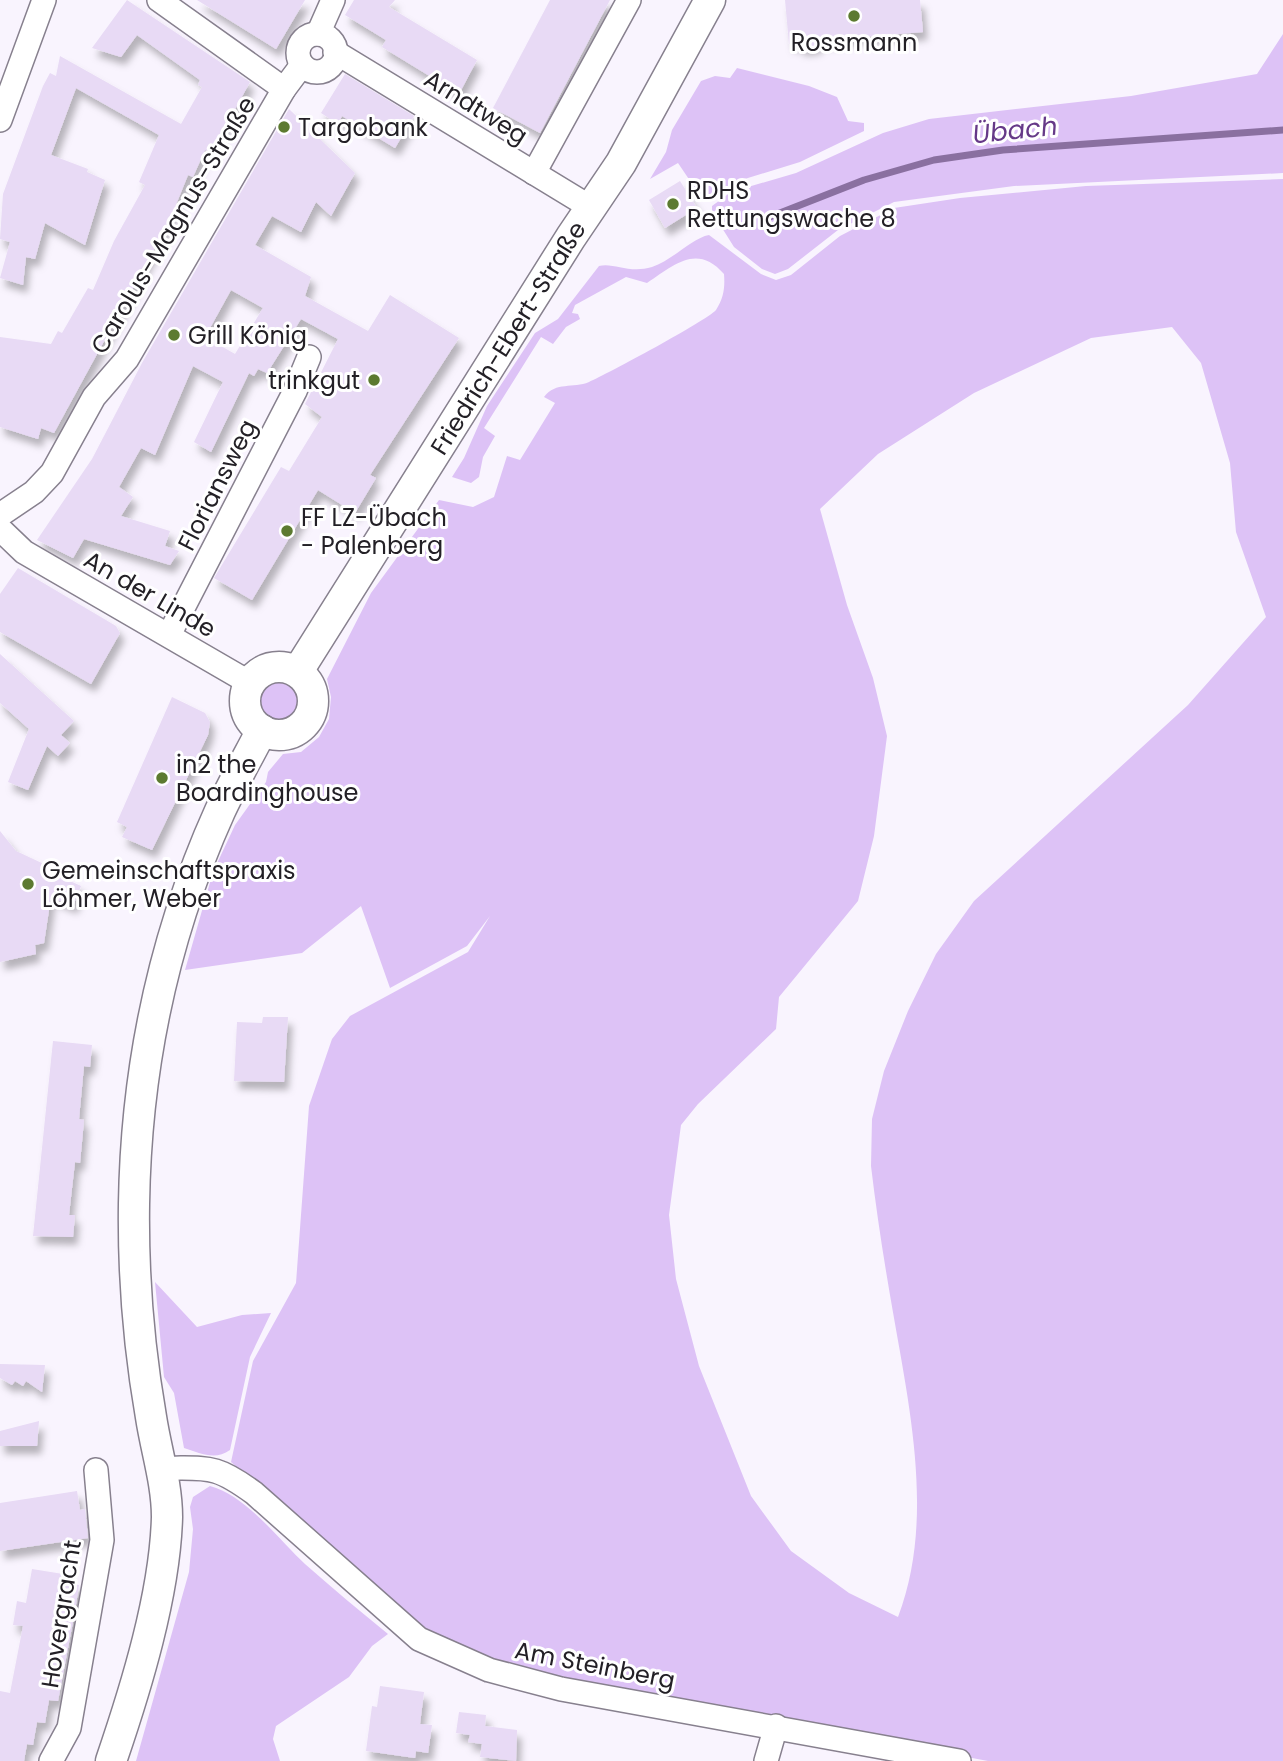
<svg xmlns="http://www.w3.org/2000/svg" width="1283" height="1761" viewBox="0 0 1283 1761" font-family="Poppins,sans-serif">
<defs>
<filter id="shadow"><feDropShadow dx="4.5" dy="8" stdDeviation="3.5" flood-color="#0004"/></filter>
</defs>
<rect width="100%" height="100%" fill="#f9f4fe"/>
<!-- green -->
<g fill="#ddc2f6" fill-rule="evenodd">
<polygon points="1283,34 1283,173 1014,186 894,202 838,230 788,269 775,274 762,269 734,247 712,212 712,206 731,192 796,173 883,133 929,119 1131,96 1257,74"/>
<polygon points="737,68 809,86 837,97 848,121 864,123 864,131 800,162 735,182 703,200 678,163 650,179 666,152 672,130 701,81 715,76 730,78"/>
<path d="M1283,179V1761H988L560,1680L495,1662L436,1637L402,1614L231,1462L253,1361L296,1283L309,1106L332,1039L350,1016L468,952L490,916L467,946L390,988L361,906L302,953L185,970L213,872L235,825L266,782L268,772L283,754L301,752L319,737L329,719L331,697L327,679L371,593L439,500L473,507L494,497L507,456L520,460L555,403L544,397C556,381 573,389 589,382C607,374 706,321 716,310C724,298 725,287 724,274C697,243 674,265 647,283L626,277L575,305L572,313L578,314L580,319L566,327L553,344L541,337L484,428L495,436L483,457L479,477L471,483L452,477L464,458L487,406L535,333L558,319L599,266C613,262 629,274 652,267C673,260 692,238 709,235L761,274L776,280L791,275L840,236L894,208L960,198L1086,186ZM1172,327L1201,363L1230,463L1236,532L1266,617L1188,705L974,901L936,954L908,1011L884,1071L872,1119L871,1166C877,1217 885,1267 894,1318C911,1415 934,1523 898,1617L849,1593L791,1551L751,1496L699,1366L676,1279L669,1215L681,1125L698,1104L776,1029L779,997L858,901L874,836L887,736L873,678L847,605L820,509L878,454L974,393L1091,338Z"/>
<circle cx="279" cy="703" r="22"/>
<path d="M155,1282L197,1327L242,1315L271,1313L250,1357L230,1450C215,1461 200,1453 184,1448L174,1393L164,1377Z"/>
<path d="M210,1486C247,1496 278,1539 305,1564C332,1588 360,1611 388,1634L372,1646L349,1677L276,1726L273,1739L280,1761H136L189,1572L193,1529L190,1507L193,1497Z"/>
</g>
<g fill="none" stroke-linecap="round" stroke-linejoin="round">
<!-- stream -->
<polyline stroke="#8a70a0" stroke-width="7" points="762,220 864,180 934,160 1003,150 1283,130"/>
</g>
<!-- building -->
<g fill="#e8daf5" fill-rule="evenodd" filter="url(#shadow)">
<polygon points="127,0 250,82 211,153 205,150 193,177 188,175 169,222 54,433 41,428 38,439 0,427 0,337 51,344 58,331 62,333 88,288 93,290 114,241 145,185 139,182 159,135 76,88 51,155 88,169 87,172 105,180 85,245 45,223 35,259 26,257 23,285 0,278 10,242 0,239 3,194 43,86 50,73 56,76 60,56 181,124 202,87 198,85 200,80 137,35 121,57 92,48"/>
<polygon points="197,0 305,0 276,49"/>
<polygon points="354,0 395,0 389,7 477,60 459,94 382,47 386,40 345,15"/>
<polygon points="550,0 610,0 540,133 493,108"/>
<polygon points="785,0 920,0 923,32 817,41 817,46 800,48 799,43 789,44"/>
<polygon points="345,74 414,116 395,148 342,116 338,124 321,113"/>
<path d="M289,109L355,173L331,216L316,202L301,232L272,216L255,245L311,277L305,296L368,331L390,295L459,338L370,475L376,478L355,513L318,490L252,600L214,578L281,467L289,471L322,417L305,404L338,339L301,319L267,373L258,369L254,376L249,373L211,452L194,442L223,382L193,366L155,455L141,448L119,487L133,497L121,516L170,531L165,546L179,551L170,565L84,539L73,558L37,540L92,459L142,363ZM231,290L263,308L235,354L205,337Z"/>
<polygon points="680,181 697,208 665,228 649,200"/>
<polygon points="18,568 116,626 120,633 91,684 0,632 0,594"/>
<polygon points="0,654 74,721 61,735 70,743 58,756 47,746 28,790 8,782 29,729 0,703"/>
<polygon points="172,697 205,713 210,722 208,735 152,850 122,837 127,827 117,822"/>
<polygon points="0,831 16,851 61,872 59,876 81,886 73,906 51,897 44,943 35,945 36,954 0,962"/>
<polygon points="263,1017 288,1017 284,1082 234,1081 237,1022 262,1023"/>
<polygon points="53,1041 92,1045 90,1067 84,1066 79,1119 84,1120 82,1142 80,1163 75,1162 69,1215 75,1215 73,1237 33,1236"/>
<polygon points="0,1364 45,1365 42,1392 26,1381 23,1386 15,1381 12,1385 0,1378"/>
<polygon points="39,1421 37,1446 0,1446 0,1431"/>
<polygon points="77,1491 80,1510 85,1509 88,1538 0,1551 0,1503"/>
<polygon points="32,1569 63,1574 61,1582 79,1585 75,1611 58,1701 49,1700 45,1723 37,1722 33,1745 27,1744 24,1761 0,1761 0,1691 10,1693 23,1626 13,1625 17,1601 26,1603"/>
<polygon points="380,1686 424,1692 420,1724 432,1725 428,1753 416,1751 415,1758 366,1751 372,1706 377,1707"/>
<polygon points="459,1712 486,1715 485,1726 517,1730 516,1761 480,1757 482,1744 468,1742 470,1735 456,1733"/>
</g>
<g fill="none" stroke-linecap="round" stroke-linejoin="round">
<defs>
<g id="minor">
<polyline points="159,0 284,89"/>
<polyline points="318,34 333,0"/>
<circle cx="317" cy="53" r="19"/>
<polyline points="335,52 590,207"/>
<polyline points="0,120 44,0"/>
<polyline points="534,173 629,0"/>
<polyline points="0,515 34,492 52,473 94,397 127,359 284,89 302,65"/>
<polyline points="0,529 24,552 250,683"/>
<polyline points="169,635 295,391 309,357"/>
<path d="M160,1468C208,1469 213,1463 254,1493L419,1639L489,1670L561,1689L959,1761"/>
<polyline points="51,1761 69,1728 102,1540 96,1470"/>
<polyline points="766,1761 776,1726"/>
</g>
<g id="major">
<circle cx="279" cy="701" r="34"/>
<polyline points="298,671 571,237 621,163 710,0"/>
<path d="M111,1761C136,1688 165,1594 167,1517C167,1483 156,1450 151,1417C139,1348 133,1275 134,1204C136,1068 164,935 220,811C233,783 248,757 262,730"/>
</g>
</defs>
<!-- minor casing -->
<use href="#minor" stroke="#87808e" stroke-width="26"/>
<!-- major casing -->
<use href="#major" stroke="#87808e" stroke-width="33"/>
<!-- minor -->
<use href="#minor" stroke="#fff" stroke-width="23"/>
<!-- major -->
<use href="#major" stroke="#fff" stroke-width="30"/>
</g>
<!-- markers -->
<g fill="#5c7a30" stroke="#fff" stroke-width="2.5">
<circle cx="854" cy="16" r="7"/>
<circle cx="284" cy="127" r="7"/>
<circle cx="673" cy="204" r="7"/>
<circle cx="174" cy="335" r="7"/>
<circle cx="374" cy="380" r="7"/>
<circle cx="287" cy="531" r="7"/>
<circle cx="162" cy="778" r="7"/>
<circle cx="28" cy="884" r="7"/>
</g>
<g text-anchor="middle" dominant-baseline="central" stroke-width="6" stroke-linejoin="round" paint-order="stroke">
<!-- poi labels -->
<g font-size="24" fill="#232026" stroke="#fff" text-anchor="start">
<text x="854" y="42" text-anchor="middle">Rossmann</text>
<text x="298" y="127">Targobank</text>
<text x="687" y="190">RDHS<tspan x="687" dy="28">Rettungswache 8</tspan></text>
<text x="188" y="335">Grill König</text>
<text x="360" y="380" text-anchor="end">trinkgut</text>
<text x="301" y="517">FF LZ-Übach<tspan x="301" dy="28">- Palenberg</tspan></text>
<text x="176" y="764">in2 the<tspan x="176" dy="28">Boardinghouse</tspan></text>
<text x="42" y="870">Gemeinschaftspraxis<tspan x="42" dy="28">Löhmer, Weber</tspan></text>
</g>
<!-- street labels -->
<g font-size="24" fill="#232026" stroke="#fff">
<text transform="translate(476 107) rotate(32)">Arndtweg</text>
<text transform="translate(173 225) rotate(-59)">Carolus-Magnus-Straße</text>
<text transform="translate(508 338) rotate(-58)">Friedrich-Ebert-Straße</text>
<text transform="translate(217 485) rotate(-63)">Floriansweg</text>
<text transform="translate(150 594) rotate(30)">An der Linde</text>
<text transform="translate(61 1614) rotate(-81)">Hovergracht</text>
<text transform="translate(595 1665) rotate(11)">Am Steinberg</text>
</g>
<!-- water labels -->
<g font-size="26" font-style="italic" fill="#663988" stroke="#fff">
<text transform="translate(1015 130) rotate(-6)">Übach</text>
</g>
</g>
</svg>
